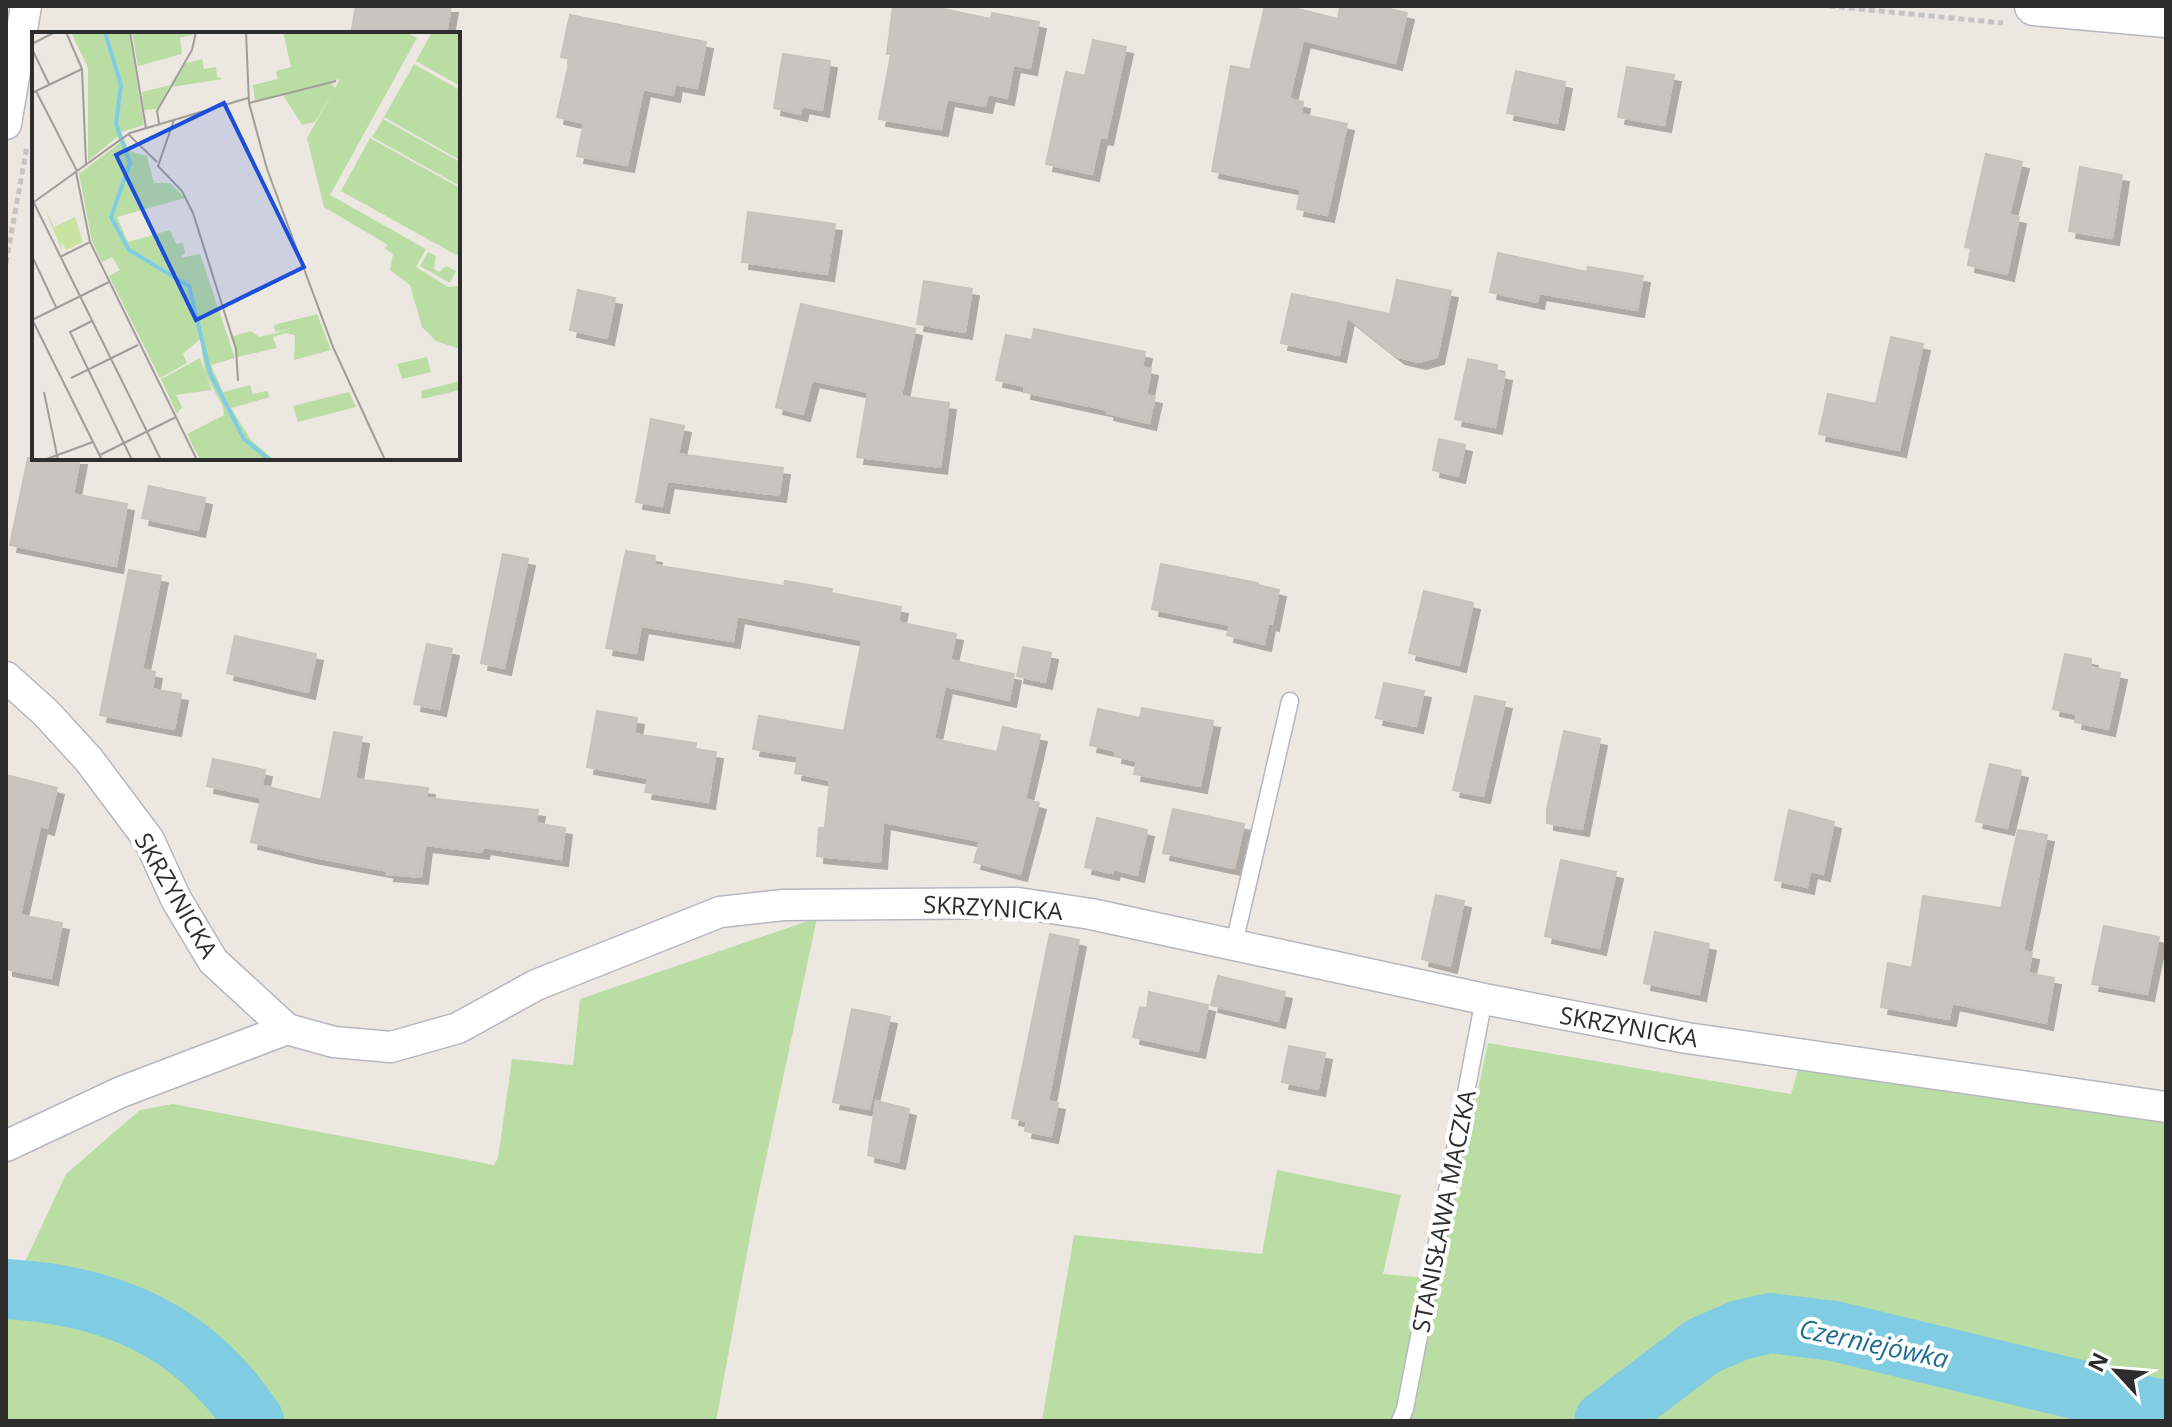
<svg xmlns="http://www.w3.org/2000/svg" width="2172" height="1427" viewBox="0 0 2172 1427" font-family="'Open Sans',sans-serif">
<defs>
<filter id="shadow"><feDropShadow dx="7" dy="7" stdDeviation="0" flood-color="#0004"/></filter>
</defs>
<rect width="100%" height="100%" fill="#ede7e1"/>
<!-- green -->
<g fill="#badda4">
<polygon points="817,918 754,1215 716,1421 6,1421 6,1263 24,1264 66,1174 140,1110 173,1104 494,1165 498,1158 512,1059 573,1065 580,999"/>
<polygon points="1488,1043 1791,1094 1798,1070 2166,1123 2166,1421 1042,1421 1074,1235 1262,1254 1277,1170 1401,1195 1383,1274 1438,1279"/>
</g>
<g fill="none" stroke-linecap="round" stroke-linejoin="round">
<!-- river -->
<g stroke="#80cce2" stroke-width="60">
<path d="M6,1289C112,1295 195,1331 254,1421"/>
<polyline points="1604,1421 1703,1346 1740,1330 1771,1323 1834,1331 2166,1411"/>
</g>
</g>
<!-- building -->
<g fill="#c8c4c0" stroke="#c8c3ba" stroke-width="2" filter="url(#shadow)">
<polygon points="356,6 451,6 446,34 351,34"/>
<polygon points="893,6 928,6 991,19 992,13 1039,22 1030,68 1013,65 1007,98 988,94 985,106 947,99 941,129 879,119 891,54 887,54"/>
<polygon points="1265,6 1286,6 1338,19 1340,6 1377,6 1407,13 1395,63 1303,40 1289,99 1303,102 1301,114 1347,124 1327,215 1297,209 1301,189 1212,171 1231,66 1250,70"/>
<polygon points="570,15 706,42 697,88 675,84 673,95 643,89 627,165 577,156 584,123 557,117 570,59 561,57"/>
<polygon points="1093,40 1126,47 1106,138 1100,137 1092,174 1046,164 1066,72 1085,76"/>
<polygon points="783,54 830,61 822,110 802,106 800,114 774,108"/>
<polygon points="1627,67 1674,75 1664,125 1618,117"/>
<polygon points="1516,71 1565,82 1557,123 1507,113"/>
<polygon points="1986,154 2022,162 2009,215 2019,217 2007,274 1968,265 1971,248 1965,247"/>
<polygon points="2080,167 2122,175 2112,238 2069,231"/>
<polygon points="748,212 835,224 827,274 742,262"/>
<polygon points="1498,253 1587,272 1588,267 1643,276 1637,310 1539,293 1537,302 1490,292"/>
<polygon points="1397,280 1451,291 1437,357 1419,362 1398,357 1347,317 1339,355 1281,343 1292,294 1390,314"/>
<polygon points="924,281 972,289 965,332 917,324"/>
<polygon points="578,290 615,298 607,338 570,330"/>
<polygon points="801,304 915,329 901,396 949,403 940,467 857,457 868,392 812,380 803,414 776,407"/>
<polygon points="1034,329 1145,352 1142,367 1151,369 1146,395 1155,397 1149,423 1107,413 1108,410 1024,392 1025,386 996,380 1006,335 1032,340"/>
<polygon points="1891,337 1923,344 1899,450 1819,434 1828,394 1876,404"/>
<polygon points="1468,359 1497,365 1496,372 1505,374 1495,427 1455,419"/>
<polygon points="651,419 684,426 678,454 783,468 779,495 667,481 662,506 636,502"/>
<polygon points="1439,439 1465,445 1458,476 1433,470"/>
<polygon points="28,458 80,458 73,494 127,504 116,566 10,545"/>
<polygon points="149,486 205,498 198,530 142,518"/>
<polygon points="626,551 655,556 654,565 784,586 785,581 832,589 831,593 901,607 898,622 956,634 950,660 1014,674 1009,700 945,686 934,739 997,752 1003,727 1040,735 1025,799 1039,803 1020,874 974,862 980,841 883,822 880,862 817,856 819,828 825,828 830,780 795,773 798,756 753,749 759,716 844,731 862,640 737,616 733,641 641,626 636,653 606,648"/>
<polygon points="503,554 528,559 504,668 481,663"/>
<polygon points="1161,564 1258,583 1258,585 1279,590 1272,624 1268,623 1264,644 1227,635 1230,625 1152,609"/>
<polygon points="129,570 161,576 142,669 155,672 152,689 181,694 174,729 100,715"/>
<polygon points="1424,591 1473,603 1459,665 1409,653"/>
<polygon points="235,636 316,654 308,692 227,673"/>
<polygon points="427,644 452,649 439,709 414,704"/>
<polygon points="1023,647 1051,653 1045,682 1017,676"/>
<polygon points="2065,654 2091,659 2090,667 2120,673 2108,729 2075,722 2077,714 2053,709"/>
<polygon points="1384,683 1424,691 1416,726 1376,718"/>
<polygon points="1475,696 1505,702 1483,796 1453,790"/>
<polygon points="1142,708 1213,721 1200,786 1134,774 1137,761 1115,756 1116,751 1090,745 1098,709 1140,718"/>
<polygon points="597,711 637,718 634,734 696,743 695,749 716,752 708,802 645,792 648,778 587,767"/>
<polygon points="1564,731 1600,739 1582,829 1547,823 1547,809"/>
<polygon points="334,732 362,737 355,779 428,788 426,798 538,810 536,823 565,828 561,859 483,847 482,852 425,845 421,877 387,874 388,871 309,856 251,842 264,786 321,800"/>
<polygon points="213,759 265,770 259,797 207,786"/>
<polygon points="1990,764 2021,771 2007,828 1976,821"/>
<polygon points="6,775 57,788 47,828 40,826 20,915 62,923 51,978 6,969"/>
<polygon points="1173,809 1244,824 1234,868 1163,853"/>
<polygon points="1789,810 1834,822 1823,874 1810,871 1807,887 1775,880"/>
<polygon points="1097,818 1147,830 1137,875 1113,869 1112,873 1085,867"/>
<polygon points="2018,830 2047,835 2023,951 2032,953 2028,973 2054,978 2046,1023 1952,1003 1949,1019 1881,1007 1888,963 1912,968 1923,896 2001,908"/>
<polygon points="1561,860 1616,872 1599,948 1545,936"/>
<polygon points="1436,895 1464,901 1450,966 1422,959"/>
<polygon points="2104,926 2159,937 2147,994 2092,984"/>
<polygon points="1655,932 1709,944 1699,994 1644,983"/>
<polygon points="1050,934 1079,940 1048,1101 1058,1103 1051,1136 1025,1131 1027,1121 1012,1118"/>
<polygon points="1218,976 1285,992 1278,1021 1211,1005"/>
<polygon points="1149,992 1208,1005 1198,1051 1133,1037 1140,1007 1147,1008"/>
<polygon points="852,1009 890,1017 869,1109 833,1102"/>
<polygon points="1289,1046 1325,1053 1318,1089 1282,1082"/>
<polygon points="876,1101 909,1109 898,1162 868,1155"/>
</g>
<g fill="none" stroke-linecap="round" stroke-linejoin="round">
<defs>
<g id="service">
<polyline points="1234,944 1290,701"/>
<polyline points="1400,1421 1405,1409 1484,999"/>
</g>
<g id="minor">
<polyline points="6,124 26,6"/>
<polyline points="6,677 46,713 89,760 149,840 176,899 213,961 287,1029 334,1042 391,1047 458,1028 536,985 720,912 783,905 1018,903 1091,914 1484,999 1687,1038 2166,1107"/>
<polyline points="6,1146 121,1092 287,1029"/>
</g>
<polyline id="tertiary" points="2034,6 2166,18"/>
</defs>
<!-- service casing -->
<use href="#service" stroke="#b4b7bf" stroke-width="19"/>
<!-- minor casing -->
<use href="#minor" stroke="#b4b7bf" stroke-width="33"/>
<!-- tertiary casing -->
<use href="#tertiary" stroke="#b4b7bf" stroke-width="41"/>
<!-- path -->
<g stroke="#c4c4c4" stroke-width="5" stroke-dasharray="6 4" stroke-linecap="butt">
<polyline points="1829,6 2003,23"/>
<polyline points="6,263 27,146"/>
</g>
<!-- service -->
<use href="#service" stroke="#fff" stroke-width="16"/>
<!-- minor -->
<use href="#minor" stroke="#fff" stroke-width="30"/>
<!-- tertiary -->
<use href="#tertiary" stroke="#fff" stroke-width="38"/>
</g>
<g text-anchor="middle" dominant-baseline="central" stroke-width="8" stroke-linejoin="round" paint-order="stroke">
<!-- street labels -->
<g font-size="24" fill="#2d2d2d" stroke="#fff">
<text transform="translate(177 895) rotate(60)">SKRZYNICKA</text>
<text transform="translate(993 907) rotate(3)">SKRZYNICKA</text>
<text transform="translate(1629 1026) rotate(10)">SKRZYNICKA</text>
<text transform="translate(1443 1211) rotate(-79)">STANISŁAWA MACZKA</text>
</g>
<!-- water labels -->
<g font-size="26" font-style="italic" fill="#1d6e91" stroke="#fff">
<text transform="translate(1874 1343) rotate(12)">Czerniejówka</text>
</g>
</g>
<!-- overview -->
<g transform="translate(32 32)">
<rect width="428" height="428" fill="#ede7e1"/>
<path d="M39,0H97L112,93L89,100L97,119L115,124L122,151H138L153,166L85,185L96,210L138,198L144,212L151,211L153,221L148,226L168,222L203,326L179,333L191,360L218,353L221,362L235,359L238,365L199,376L219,408L242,428H168L155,402L192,383L191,375L174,343L180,358L144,363L150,375L145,382L129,347L168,326L173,341L168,307L151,322L155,331L128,346L77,244L88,238L80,225L70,230L60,209L47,142L89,110L85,105L56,129V36ZM100,0H163V2L148,6L150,22L106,34ZM251,0H374L385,6L298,163L394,217L384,235L416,255L426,254L428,317L404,309L390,295L378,253L358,238L361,222L352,216L356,213L292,175L275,106L308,47L223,69L221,53L246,47L244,39L259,35ZM400,0H428V54L384,29ZM170,27L172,37L184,35L185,45L191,47L139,55L154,31ZM382,32L428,58V128L352,85ZM299,51L303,56L283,90L270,93L251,63ZM138,53L125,77L112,78L110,60ZM351,87L428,130V154L340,105ZM338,106L428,156V225L309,159ZM396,220L404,224L402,237L407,240L414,234L424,239L418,251L388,234ZM285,282L299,318L262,328L263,303L254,301L241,305L245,316L205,325L199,305L219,299L227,305L244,301L259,296L243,300L242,293ZM395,325L399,340L370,347L365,332ZM428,349V358L390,367L389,359ZM317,360L324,375L266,390L261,374Z" fill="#badda4"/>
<path d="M12,175L22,195L43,185L51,210L34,218L29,209L30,219Z" fill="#c9e3a1"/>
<path fill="none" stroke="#80cce2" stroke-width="4" d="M73,0L89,53L84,92L98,131L79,185L97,218L157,254L178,341L212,407L238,428"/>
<path fill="none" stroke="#a09d99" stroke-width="2" d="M34,0L50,37L54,132M98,0L114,96M214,0L217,71L235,137L301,315L353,428M0,12L23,0M0,17L17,52M4,59L45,139M0,61L50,37M217,71L304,49M142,88L126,134L150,159L161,181L204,317L206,349M127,91L125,79L160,18L164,0M96,102L125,130M44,140L58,210L165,428M2,170L98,101L216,66M2,171L129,428M0,224L24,275M28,225L58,210M0,287L70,428M0,288L77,250M60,289L38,300L100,428M39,346L106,313M12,360L26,428M68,423L144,385M12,428L61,410"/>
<path fill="#1d4ed8" fill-opacity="0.15" stroke="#1d4ed8" stroke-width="4" d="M192,71L272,235L164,288L84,123Z"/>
<rect width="428" height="428" fill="none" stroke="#2d2d2d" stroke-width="4"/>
</g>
<!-- border -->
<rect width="2172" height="1427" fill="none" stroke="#2d2d2d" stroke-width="16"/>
<!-- north arrow -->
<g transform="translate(2116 1371) rotate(296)" stroke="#ffffff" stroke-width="6" paint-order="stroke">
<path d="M0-6L14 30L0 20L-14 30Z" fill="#2d2d2d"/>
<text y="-12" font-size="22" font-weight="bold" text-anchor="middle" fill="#2d2d2d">N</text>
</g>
</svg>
